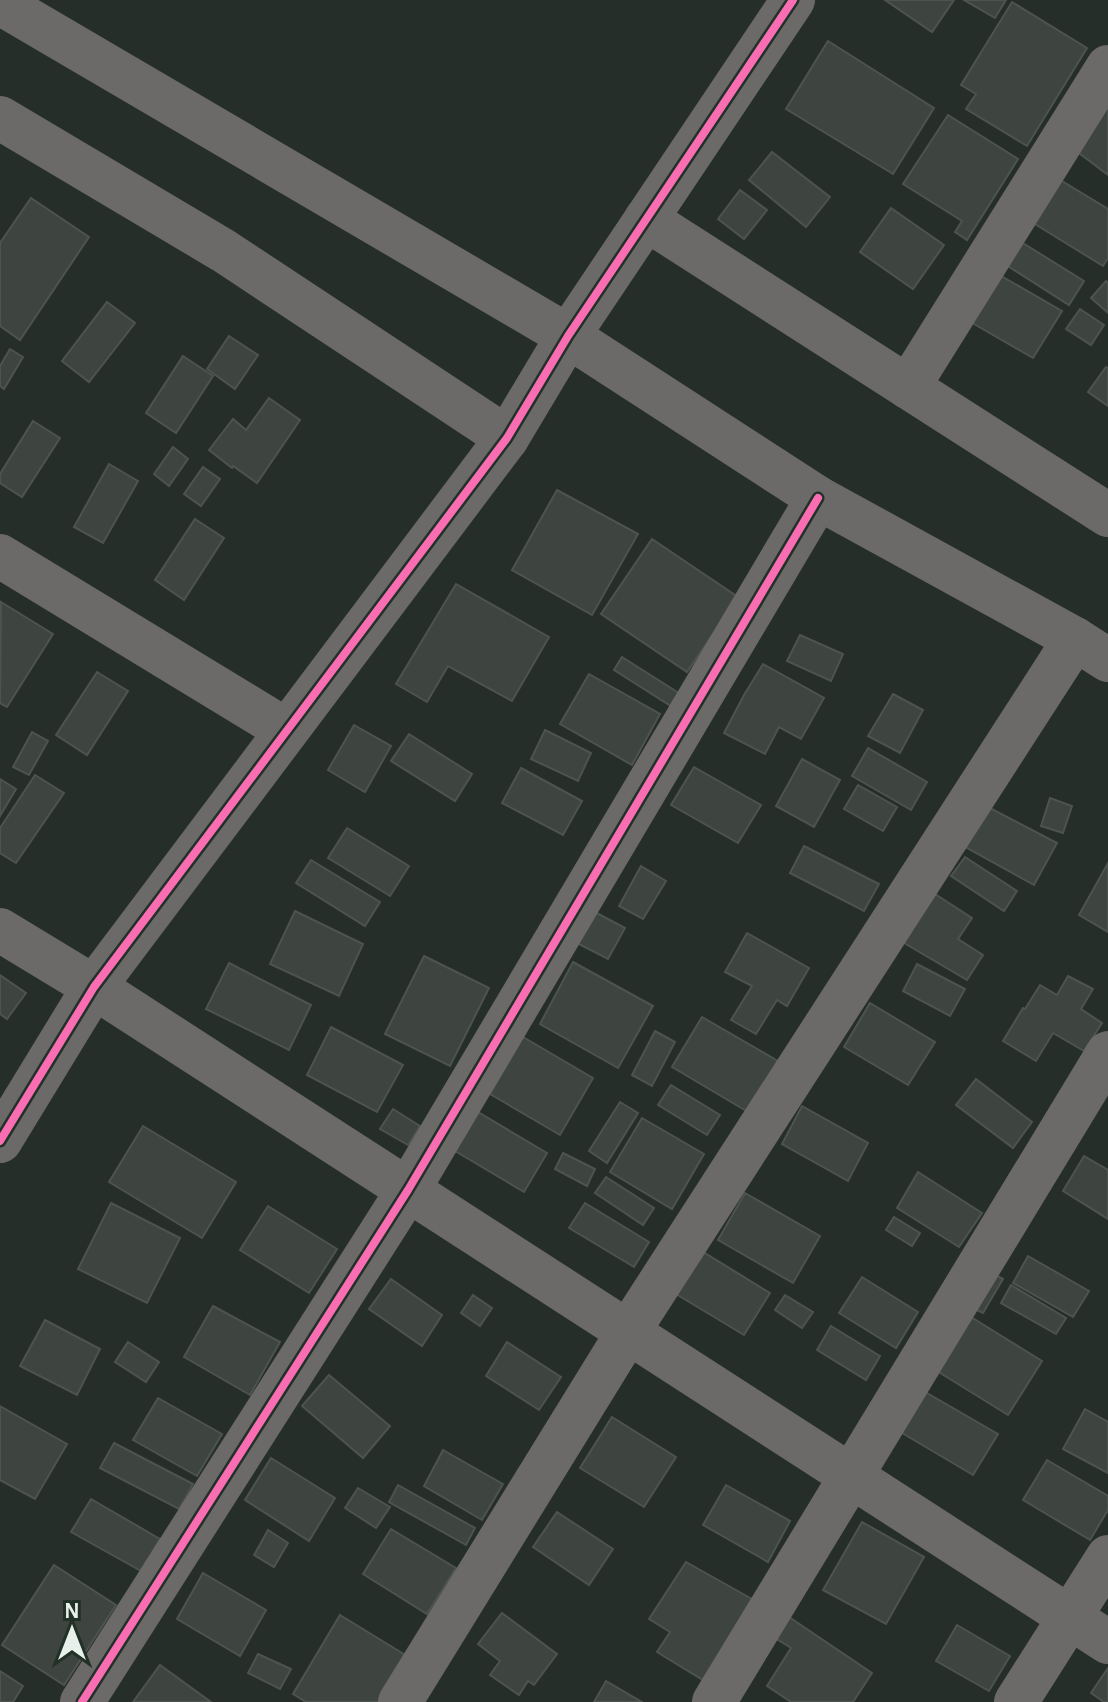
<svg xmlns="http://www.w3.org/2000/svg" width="1108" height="1702" viewBox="0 0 1108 1702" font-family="'Alegreya Sans',sans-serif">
<rect width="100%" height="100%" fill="#262e29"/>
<!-- building -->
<g fill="#3e4440" stroke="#4d5450" stroke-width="2">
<polygon points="885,0 954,0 932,32"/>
<polygon points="964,0 1006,0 995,18"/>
<polygon points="1012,2 1087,48 1027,146 966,109 976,94 961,85"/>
<polygon points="828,41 934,108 893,174 786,109"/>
<polygon points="1108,99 1108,175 1071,147"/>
<polygon points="948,115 1018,159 967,240 955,232 962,221 903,184"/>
<polygon points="772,152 830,197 806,227 749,180"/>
<polygon points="1057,178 1108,209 1108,258 1103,266 1030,221"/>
<polygon points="740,190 767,210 744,239 718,219"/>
<polygon points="31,198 89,237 20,340 0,326 0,243"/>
<polygon points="891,208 944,245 913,289 860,252"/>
<polygon points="1018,240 1084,281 1069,305 1003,263"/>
<polygon points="996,273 1062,311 1033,358 967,320"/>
<polygon points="1106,281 1108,283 1108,313 1091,298"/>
<polygon points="107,302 135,323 89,382 62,361"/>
<polygon points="1080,309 1104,325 1091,345 1066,329"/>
<polygon points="229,336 258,355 235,389 207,369"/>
<polygon points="10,349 23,357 4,389 0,386 0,366"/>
<polygon points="183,356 213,376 176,433 146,413"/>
<polygon points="1106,367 1108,368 1108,406 1088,392"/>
<polygon points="269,398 300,420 257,483 233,466 232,468 209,450 233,419 246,430"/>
<polygon points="33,421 60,438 22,497 0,483 0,474"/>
<polygon points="173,447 188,459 169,486 154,474"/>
<polygon points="109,464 138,481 103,543 74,527"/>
<polygon points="203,467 220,479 201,506 184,494"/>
<polygon points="557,490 638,534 592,615 512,570"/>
<polygon points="195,519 224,538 184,600 155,580"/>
<polygon points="652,539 738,597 687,672 601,614"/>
<polygon points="456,584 549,637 512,701 448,666 427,702 396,684"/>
<polygon points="1,602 53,634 7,707 0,703"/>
<polygon points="800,635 843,654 831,681 787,661"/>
<polygon points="622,657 682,695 674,708 614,670"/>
<polygon points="763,664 824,698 801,739 779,727 765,754 724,733 744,695"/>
<polygon points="97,672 128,691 87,755 56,735"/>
<polygon points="589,674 660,714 632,765 560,724"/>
<polygon points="893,694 923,710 900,753 868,736"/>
<polygon points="354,725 391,746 365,792 328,770"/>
<polygon points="545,730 591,753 578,781 531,759"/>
<polygon points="32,732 48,741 29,775 13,767"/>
<polygon points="409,734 472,774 455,801 391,761"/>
<polygon points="868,748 927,782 911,810 852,776"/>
<polygon points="802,759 840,780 814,827 776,806"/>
<polygon points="694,767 761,805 738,843 671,805"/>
<polygon points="521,768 582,801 563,835 502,803"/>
<polygon points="35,775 64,793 16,863 0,853 0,828"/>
<polygon points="0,779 16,789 0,816"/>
<polygon points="858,785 897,807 883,831 844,809"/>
<polygon points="1050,798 1072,806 1063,833 1041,826"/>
<polygon points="982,804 1057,843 1034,885 960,844"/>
<polygon points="347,828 409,866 390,896 328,858"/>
<polygon points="804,846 879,884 864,911 790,873"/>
<polygon points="965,857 1017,891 1004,911 951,876"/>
<polygon points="311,860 380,902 365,926 296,883"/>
<polygon points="1108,863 1108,932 1079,915"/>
<polygon points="641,866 666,881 643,919 619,906"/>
<polygon points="932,892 972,918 958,939 983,955 967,980 904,943"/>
<polygon points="591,910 625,928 608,959 575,942"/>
<polygon points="295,911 363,944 339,996 270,964"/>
<polygon points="747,933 809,968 787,1006 777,1000 756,1034 731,1020 752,986 725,972"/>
<polygon points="424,956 489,988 450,1066 385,1034"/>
<polygon points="573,962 653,1006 618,1068 540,1024"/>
<polygon points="229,963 311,1005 289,1050 206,1009"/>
<polygon points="917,964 965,989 950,1016 903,991"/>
<polygon points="0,975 26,993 7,1019 0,1014"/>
<polygon points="1068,976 1093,989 1081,1009 1102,1023 1084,1051 1053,1033 1036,1061 1003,1041 1023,1008 1025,1009 1040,985 1057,995"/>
<polygon points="870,1003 935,1042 908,1085 844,1047"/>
<polygon points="702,1017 778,1061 748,1112 672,1067"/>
<polygon points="331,1027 403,1065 377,1112 307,1075"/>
<polygon points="655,1031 675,1042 652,1086 632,1075"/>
<polygon points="523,1037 593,1078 560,1135 490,1094"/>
<polygon points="976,1079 1032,1122 1013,1148 956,1105"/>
<polygon points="671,1085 720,1115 707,1135 658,1105"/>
<polygon points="620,1102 638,1113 607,1163 589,1151"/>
<polygon points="802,1106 868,1143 848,1181 782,1144"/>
<polygon points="393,1109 420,1126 408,1145 380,1129"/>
<polygon points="478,1112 547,1153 524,1192 455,1151"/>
<polygon points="642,1118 704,1154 672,1209 610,1172"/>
<polygon points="143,1126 236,1182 202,1238 109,1182"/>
<polygon points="563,1153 595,1169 587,1186 555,1169"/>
<polygon points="1084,1156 1108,1170 1108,1219 1063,1191"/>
<polygon points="918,1172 982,1213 959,1247 897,1208"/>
<polygon points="606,1177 654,1208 643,1225 595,1193"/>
<polygon points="745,1193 820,1236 793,1283 718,1240"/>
<polygon points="111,1203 180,1238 147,1303 78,1269"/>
<polygon points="585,1203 649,1242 634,1267 569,1228"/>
<polygon points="268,1206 337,1249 309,1293 240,1250"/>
<polygon points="894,1217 920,1233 912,1246 886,1230"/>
<polygon points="687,1242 770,1293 744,1335 661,1285"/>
<polygon points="1028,1256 1089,1291 1073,1317 1013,1283"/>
<polygon points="986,1270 1003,1279 983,1313 966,1305"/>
<polygon points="862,1277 918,1312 896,1348 839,1313"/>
<polygon points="391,1279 442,1315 422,1346 369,1309"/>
<polygon points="1011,1285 1066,1318 1056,1334 1001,1303"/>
<polygon points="473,1295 492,1308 480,1326 461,1313"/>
<polygon points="785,1295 813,1312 802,1328 775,1310"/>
<polygon points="213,1306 280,1342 250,1395 184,1357"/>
<polygon points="971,1317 1042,1361 1008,1415 937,1371"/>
<polygon points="45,1320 100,1349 77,1395 20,1366"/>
<polygon points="831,1326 880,1356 866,1380 817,1350"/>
<polygon points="128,1342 159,1362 146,1382 115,1362"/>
<polygon points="507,1342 561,1377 539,1410 486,1376"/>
<polygon points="329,1375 390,1426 363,1458 302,1406"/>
<polygon points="920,1389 998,1434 973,1475 897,1430"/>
<polygon points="158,1398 222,1434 197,1476 133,1440"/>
<polygon points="0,1406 67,1444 35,1499 0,1480"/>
<polygon points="1085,1409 1108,1422 1108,1473 1063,1449"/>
<polygon points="612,1417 676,1457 644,1507 580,1468"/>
<polygon points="114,1443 193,1484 179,1509 100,1468"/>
<polygon points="443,1450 503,1484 482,1520 424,1486"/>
<polygon points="271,1458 335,1498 309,1541 245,1500"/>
<polygon points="1047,1460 1108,1496 1108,1510 1090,1540 1023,1500"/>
<polygon points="398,1485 475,1528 466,1545 389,1502"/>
<polygon points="726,1485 790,1521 768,1562 703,1525"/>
<polygon points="358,1488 390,1507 376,1528 345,1508"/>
<polygon points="91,1499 160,1539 141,1571 71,1532"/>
<polygon points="557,1512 613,1549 589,1585 533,1547"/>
<polygon points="862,1522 924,1557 886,1624 823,1590"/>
<polygon points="391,1529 456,1568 427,1614 363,1574"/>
<polygon points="268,1530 288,1543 274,1567 254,1555"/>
<polygon points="686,1562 752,1599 703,1680 657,1652 670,1632 649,1619"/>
<polygon points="54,1565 116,1605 64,1685 2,1645"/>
<polygon points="203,1573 266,1610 240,1656 177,1619"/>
<polygon points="502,1613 557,1654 534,1685 528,1681 519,1695 490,1675 500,1661 478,1644"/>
<polygon points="340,1615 407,1656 379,1702 306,1702 293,1694"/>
<polygon points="789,1617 872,1673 853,1702 791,1702 767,1686 791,1648 775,1638"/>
<polygon points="957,1625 1010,1656 989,1691 936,1661"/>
<polygon points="258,1654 291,1669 280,1689 248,1673"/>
<polygon points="160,1665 211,1702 133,1702"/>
<polygon points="1108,1668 1108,1702 1104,1702 1091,1693"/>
<polygon points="0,1671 23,1686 13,1702 0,1702"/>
<polygon points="606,1681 642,1702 594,1702"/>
</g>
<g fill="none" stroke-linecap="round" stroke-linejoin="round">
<!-- minor -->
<g stroke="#6b6a69" stroke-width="44">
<polyline points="0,3 568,336 818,498 1075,639 1108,660"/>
<polyline points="0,118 224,251 507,438"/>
<polyline points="646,219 1108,515"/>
<polyline points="908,387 1108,67"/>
<polyline points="0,556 286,730"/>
<polyline points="0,930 94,987 1108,1642"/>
<polyline points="0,1141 94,987 507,438 568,336 793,0"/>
<polyline points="82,1702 408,1190 818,498"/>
<polyline points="400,1702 628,1332 1075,639"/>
<polyline points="714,1702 1108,1053"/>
<polyline points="1016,1702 1108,1557"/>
</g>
<defs>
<g id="cycleway">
<polyline points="0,1141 94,987 507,438 568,336 793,0"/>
<polyline points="82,1702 408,1190 818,498"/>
</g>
</defs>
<!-- cycleway casing -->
<use href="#cycleway" stroke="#223128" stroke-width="13"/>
<!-- cycleway -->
<use href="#cycleway" stroke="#f96db3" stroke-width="8"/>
</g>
<!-- north arrow -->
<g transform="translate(72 1630)" stroke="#223128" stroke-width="6" paint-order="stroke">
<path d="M0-6L14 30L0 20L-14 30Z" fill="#e7f0ea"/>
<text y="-12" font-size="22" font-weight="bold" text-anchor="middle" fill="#e7f0ea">N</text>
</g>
</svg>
